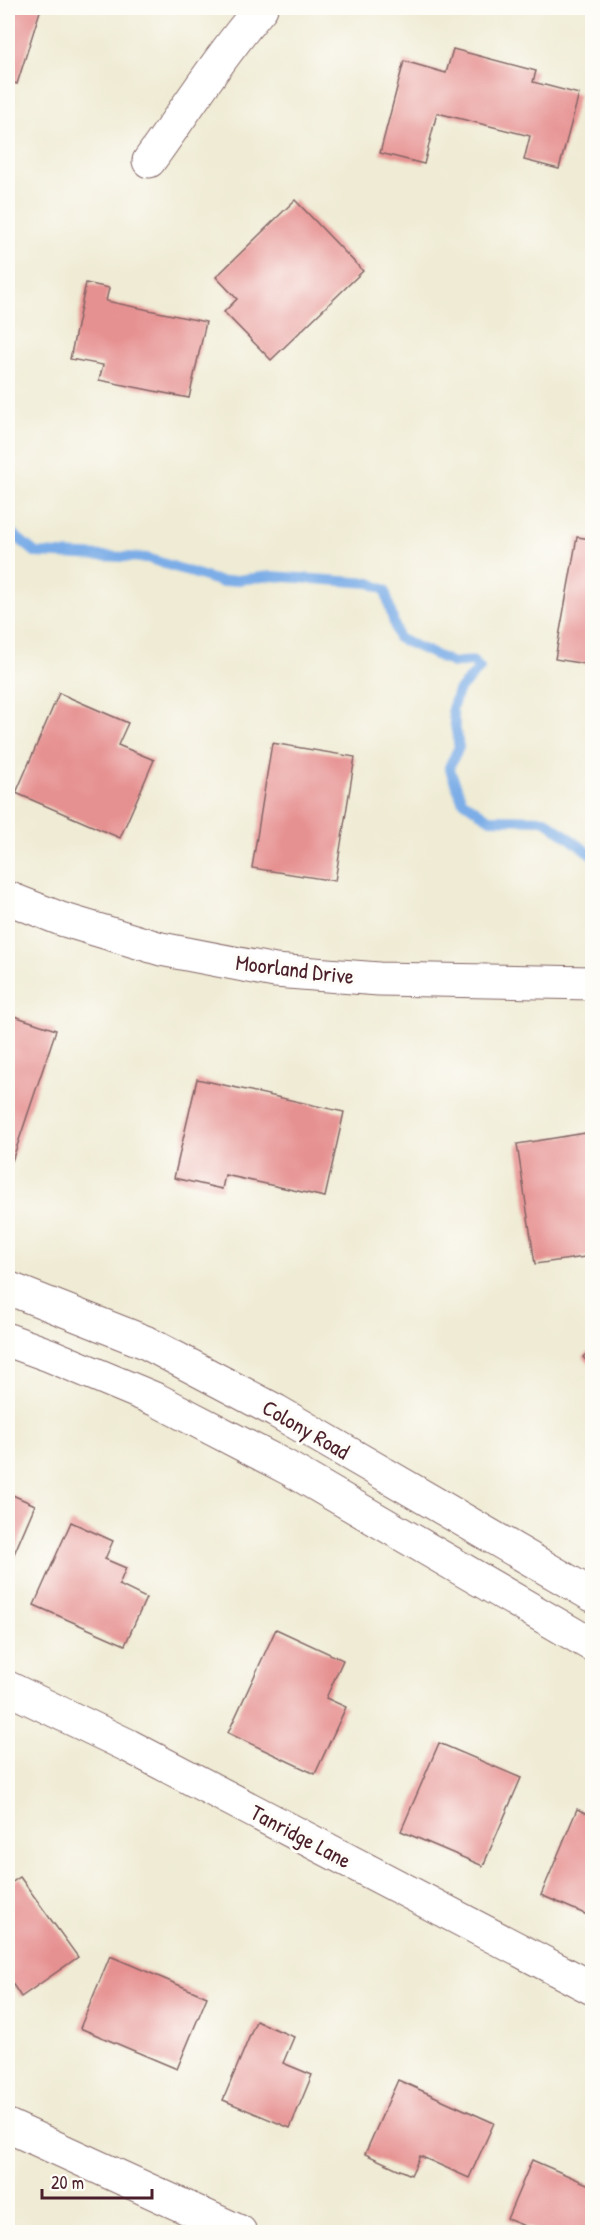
<svg xmlns="http://www.w3.org/2000/svg" width="600" height="2240" viewBox="0 0 600 2240" font-family="'Patrick Hand',sans-serif">
<rect width="100%" height="100%" fill="#fdfcf7"/>
<filter id="ink" filterUnits="userSpaceOnUse"><feTurbulence type="fractalNoise" baseFrequency=".0167" numOctaves="2"/><feDisplacementMap in="SourceGraphic" scale="12" xChannelSelector="R" yChannelSelector="G"/><feConvolveMatrix kernelMatrix="1 2 1 2 8 2 1 2 1" color-interpolation-filters="sRGB"/></filter>
<filter id="wash" filterUnits="userSpaceOnUse"><feTurbulence type="fractalNoise" baseFrequency=".008" numOctaves="4" result="noise"/><feDisplacementMap in="SourceGraphic" scale="24" xChannelSelector="R" yChannelSelector="G"/><feGaussianBlur stdDeviation="1.35" result="paint"/><feColorMatrix in="noise" values="0 0 0 0 0 0 0 0 0 0 0 0 0 0 0 0 0 1.4 0 .05"/><feComposite in="paint" operator="in"/></filter>
<g filter="url(#wash)">
<rect width="100%" height="100%" fill="#efebd4"/>
<g fill="none" stroke-linecap="round" stroke-linejoin="round">
<!-- stream -->
<polyline stroke="#7bade7" stroke-width="10" points="8,530 36,553 147,558 221,582 271,576 370,583 385,590 398,638 453,663 472,661 480,668 458,691 452,709 459,747 449,767 462,800 489,819 545,820 592,855"/>
</g>
<g id="blocks">
<!-- building -->
<g fill="#e69191">
<polygon points="8,8 41,8 17,84 8,81"/>
<polygon points="453,49 536,71 533,82 579,94 559,169 524,160 530,136 437,113 424,164 380,153 404,61 446,73"/>
<polygon points="295,200 363,271 271,360 224,312 237,299 216,277"/>
<polygon points="86,283 109,288 106,301 206,322 189,398 99,380 103,365 70,359"/>
<polygon points="577,537 592,539 592,665 555,659"/>
<polygon points="59,693 128,723 118,745 154,760 120,838 16,793"/>
<polygon points="272,743 355,757 335,881 252,868"/>
<polygon points="8,1014 56,1030 12,1161 8,1160"/>
<polygon points="197,1079 344,1112 325,1197 225,1175 222,1189 174,1178"/>
<polygon points="592,1132 592,1256 535,1264 517,1144"/>
<polygon points="592,1348 592,1367 583,1357"/>
<polygon points="8,1493 35,1505 8,1568"/>
<polygon points="71,1522 113,1541 105,1559 126,1568 119,1585 146,1598 125,1645 34,1605"/>
<polygon points="276,1629 343,1660 326,1698 346,1707 315,1774 228,1733"/>
<polygon points="439,1743 521,1778 483,1866 401,1831"/>
<polygon points="577,1809 592,1816 592,1917 541,1895"/>
<polygon points="20,1877 78,1957 21,1997 8,1977 8,1885"/>
<polygon points="110,1956 207,1997 177,2069 80,2028"/>
<polygon points="256,2021 294,2037 283,2063 312,2075 290,2128 223,2100"/>
<polygon points="398,2080 494,2123 469,2178 420,2156 411,2175 365,2154"/>
<polygon points="532,2160 592,2186 592,2232 540,2232 507,2219"/>
</g>
</g>
</g>
<g filter="url(#ink)">
<use href="#blocks" fill-opacity="0" stroke="#846666" stroke-width="1.5"/>
<g fill="none" stroke-linecap="round" stroke-linejoin="round">
<defs>
<g id="street">
<path d="M149,161C186,110 220,56 261,8"/>
<polyline points="8,898 61,919 161,949 275,971 379,979 592,983"/>
<polyline points="8,1688 129,1746 592,1988"/>
<polyline points="8,2126 240,2232"/>
</g>
<g id="secondary">
<polyline points="8,1288 145,1342 276,1411 592,1595"/>
<polyline points="8,1340 49,1355 157,1400 288,1468 592,1645"/>
</g>
</defs>
<!-- street casing -->
<use href="#street" stroke="#846666" stroke-width="35"/>
<!-- secondary casing -->
<use href="#secondary" stroke="#846666" stroke-width="35"/>
<!-- street -->
<use href="#street" stroke="#fff" stroke-width="33"/>
<!-- secondary -->
<use href="#secondary" stroke="#fff" stroke-width="33"/>
</g>
</g>
<g text-anchor="middle" dominant-baseline="central" stroke-width="6" stroke-linejoin="round" paint-order="stroke">
<!-- street labels -->
<g font-size="22" fill="#4a1f2b" stroke="#fdfcf7">
<text transform="translate(295 969) rotate(7)">Moorland Drive</text>
<text transform="translate(306 1429) rotate(30)">Colony Road</text>
<text transform="translate(301 1836) rotate(28)">Tanridge Lane</text>
</g>
</g>
<!-- margin -->
<rect width="600" height="2240" fill="none" stroke="#fdfcf7" stroke-width="30"/>
<!-- scale -->
<path d="M42 2189v9h110v-9" fill="none" stroke="#4a1f2b" stroke-width="3"/>
<text x="51" y="2189" font-size="18" fill="#4a1f2b" stroke="#fdfcf7" stroke-width="4.5" paint-order="stroke">20 m</text>
</svg>
